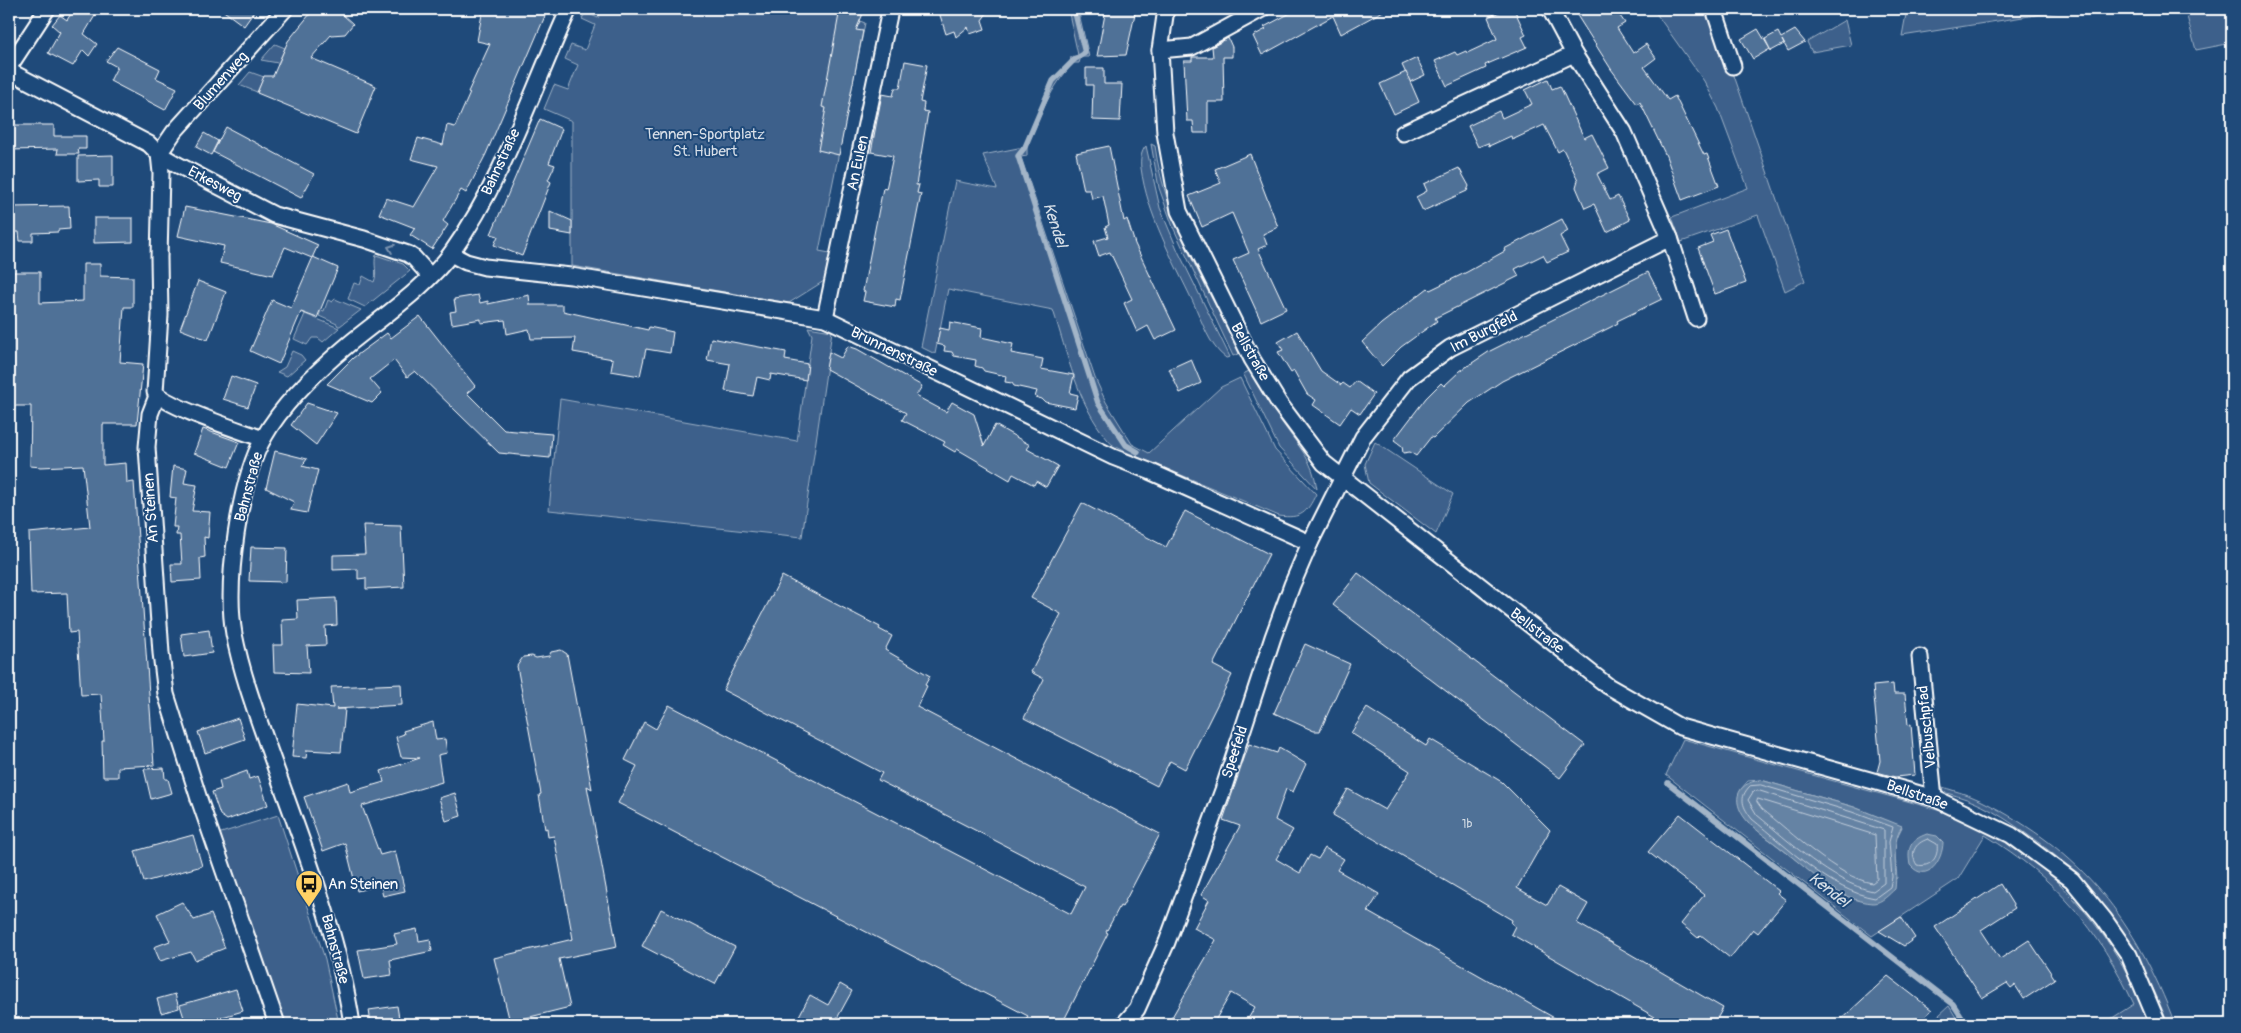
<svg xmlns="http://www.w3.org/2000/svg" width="2241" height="1033" viewBox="0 0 2241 1033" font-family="Pangolin,sans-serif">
<rect width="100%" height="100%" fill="#1f4a7a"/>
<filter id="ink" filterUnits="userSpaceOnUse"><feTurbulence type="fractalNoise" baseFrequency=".02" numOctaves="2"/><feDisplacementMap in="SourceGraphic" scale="10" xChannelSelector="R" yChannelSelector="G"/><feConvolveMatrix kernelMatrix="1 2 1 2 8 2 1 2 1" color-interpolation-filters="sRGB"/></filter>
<g filter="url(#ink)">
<!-- green -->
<g fill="#3c618b" stroke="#9eb0c5" fill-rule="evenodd">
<polygon points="602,9 830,9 865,23 819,251 830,253 824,281 789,303 572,266 572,121 544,109 554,85 568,90 578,65 565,59 571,45 585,50 595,25 582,19 585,12 598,18"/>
<path d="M1068,9H1078L1089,57H1081L1079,63H1074C1049,88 1042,114 1027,146V156L1021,157L1095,378L1106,402L1132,444L1149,453L1221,387L1240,378L1275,450L1316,494C1307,513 1301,519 1279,516L1124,451C1119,448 1111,445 1108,440C1078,405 1067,353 1053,310L948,289L935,354L921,347L955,181L997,189L983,155L1023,147L1035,124L1052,79L1070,62L1071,57L1078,55Z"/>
<polygon points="1653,9 1711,9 1805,281 1785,291 1758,215 1681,242 1672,217 1748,188 1718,108 1704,81"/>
<polygon points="1907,9 2074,9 1902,36"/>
<polygon points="2185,9 2232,9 2232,43 2196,50"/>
<polygon points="1845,20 1851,45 1812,52 1807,42"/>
<polygon points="275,44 285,48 278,63 261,60"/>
<polygon points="250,72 264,77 257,92 239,85"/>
<path d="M1151,144L1155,146C1165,220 1207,287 1240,353L1233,356L1173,227L1159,188Z"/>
<path d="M1146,146L1160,208L1178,251L1230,357L1226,358C1209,346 1202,321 1193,302C1173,260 1147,214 1141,168C1140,160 1141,151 1146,146Z"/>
<path d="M376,255L403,264L410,271L365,307L348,299L354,283L360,285L363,276L374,282C378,273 373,264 376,255Z"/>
<polygon points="335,299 361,310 340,326 338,326 337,324 319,316 321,310 324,311 328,300 332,302"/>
<polygon points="305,314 339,328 323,342 318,338 312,338 307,345 294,339"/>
<polygon points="808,327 832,331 802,537 549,510 560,399 797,441 812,335"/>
<polygon points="292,351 301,355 305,360 287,376 277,372 285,367"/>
<path d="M1249,371C1259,389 1271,407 1283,424C1299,447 1313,460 1317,489L1279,448L1245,377L1243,374Z"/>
<polygon points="1375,442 1453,494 1436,534 1369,483 1365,464"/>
<path d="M1683,739C1744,756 1805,773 1866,790C1906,801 1950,811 1988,830C2015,842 2037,862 2058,882C2100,925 2129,967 2149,1024H2103L2134,1004C2097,927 2058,880 1985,835L1958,879L1872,936L1666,775ZM1761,780L1854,807L1902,827L1894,843L1897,878L1854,899L1831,887L1748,823L1741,789L1748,781Z"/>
<path d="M1936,785C1951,790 1968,794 1982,801C2084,852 2135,920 2175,1024H2168C2138,946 2098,883 2028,835C2012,823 1994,811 1976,803C1964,797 1949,794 1936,790Z"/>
<polygon points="278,815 325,959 339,1024 284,1024 218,834"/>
<polygon points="1949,1006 1960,1024 1929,1024"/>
</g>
<!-- water -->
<g fill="#6583a4" stroke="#a3b5c8">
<path d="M1761,780L1854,807L1902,826C1890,846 1898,867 1895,889C1889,894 1882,903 1873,903C1858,902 1842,895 1830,887C1813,876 1798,861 1782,849C1771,840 1758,832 1749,823C1731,804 1734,783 1761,780Z"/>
<path d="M1927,834L1937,836L1943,842C1943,860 1927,885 1910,865C1907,848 1910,840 1927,834Z"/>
</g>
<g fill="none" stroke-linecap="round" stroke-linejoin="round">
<!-- shore -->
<g stroke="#c1cddb" stroke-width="1">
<path d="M1761,785L1852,812L1893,827L1889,842L1892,877L1890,887L1875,898C1831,891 1787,847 1752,819C1743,807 1738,798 1750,786Z"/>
<path d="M1760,791L1884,830V883L1873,891C1832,883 1789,841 1757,815L1748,800L1753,792Z"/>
<path d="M1758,799L1875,835L1877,879L1872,883C1837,877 1791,832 1762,809L1757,802Z"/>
<path d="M1928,839L1937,844C1939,857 1931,868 1917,865C1909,853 1915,843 1928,839Z"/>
</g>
<!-- stream -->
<g stroke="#a3b5c8" stroke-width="5.5">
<polyline points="1074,9 1085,53 1074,60 1053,81 1025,147 1018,156 1098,403 1126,445 1138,452"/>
<polyline points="1668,783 1953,1004 1966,1024"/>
</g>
</g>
<!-- building -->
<g fill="#507197" stroke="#fff">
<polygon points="74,9 99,9 84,34 97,44 89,56 83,50 73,66 48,53 60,32 52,25 60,15 67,20"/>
<polygon points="221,9 256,9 244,26"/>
<polygon points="314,9 344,9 342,14 353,24 345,34 331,35 311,58 376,86 356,134 257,93 264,76 273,76 288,41"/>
<polygon points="483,9 548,9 486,154 466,193 461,190 443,221 448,225 432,249 410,235 415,228 379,214 386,198 414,207 438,166 411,159 418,138 443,145 447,125 455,127 470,93 468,92 490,44 477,41"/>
<polygon points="840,9 865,9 856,30 863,31 839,155 818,150 826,108 822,107"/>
<polygon points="938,9 990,9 982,20 985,29 970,34 968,27 956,37 954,31 946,34"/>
<polygon points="1106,9 1136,9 1126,55 1097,56"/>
<polygon points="1298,9 1387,9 1341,34 1333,16 1262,55 1253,36 1266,29 1264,27"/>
<polygon points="1506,9 1514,9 1526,35 1522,37 1527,47 1485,65 1486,68 1447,86 1435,61 1455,52 1457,55 1466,51 1467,53 1497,39 1488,17"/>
<polygon points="1573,9 1615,9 1625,23 1617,28 1633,53 1646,44 1656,58 1644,67 1668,100 1675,96 1704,155 1707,154 1719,186 1682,200 1666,156 1640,102 1637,104 1611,69"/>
<polygon points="1758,29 1770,49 1753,59 1741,39"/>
<polygon points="1795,30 1805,42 1788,51 1782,40 1784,44 1771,51 1765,39 1778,32 1781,38"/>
<polygon points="1228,38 1232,47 1232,57 1223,57 1224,102 1208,102 1208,133 1194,133 1193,121 1187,121 1184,61 1192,61 1192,57 1213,57 1212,47"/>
<polygon points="117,47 160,69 156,78 177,88 165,110 110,81 117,67 106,61"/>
<polygon points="1417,58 1425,75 1410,82 1402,65"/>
<polygon points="905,61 927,65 920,102 924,103 923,111 928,112 916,185 919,185 917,193 921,194 900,300 896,299 895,307 863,301 865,292 863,291 883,188 886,189 893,156 871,152 877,120 882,94 893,96 895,88 900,88"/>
<polygon points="1086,68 1104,68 1104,84 1122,84 1120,121 1092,120 1093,85 1086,85"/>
<polygon points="1406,72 1419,102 1394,114 1380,84"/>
<polygon points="1548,79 1552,89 1560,86 1584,138 1592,134 1609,168 1597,174 1610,200 1618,196 1630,220 1607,232 1594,204 1585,208 1576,187 1578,180 1563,149 1558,152 1544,125 1512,140 1511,136 1489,146 1488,143 1478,147 1468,126 1499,111 1502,118 1532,104 1525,90"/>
<polygon points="540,119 562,129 549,163 555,165 548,180 551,182 522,256 494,245 498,236 491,234"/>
<polygon points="9,125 54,125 54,136 86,136 86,149 78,149 79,154 57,154 58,149 9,150"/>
<polygon points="226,127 314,174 301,198 213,152"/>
<polygon points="204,133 218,141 211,155 196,147"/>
<polygon points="1109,146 1124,221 1127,219 1135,244 1176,330 1155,340 1148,326 1137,332 1124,303 1132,299 1110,252 1099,256 1094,241 1108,237 1105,227 1109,225 1103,196 1092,199 1090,190 1084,190 1076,153"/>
<polygon points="1250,154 1278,227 1263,234 1267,245 1258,249 1286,309 1261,321 1233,260 1249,253 1232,213 1202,227 1189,196 1221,183 1215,169"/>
<polygon points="113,155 113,187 99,187 99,180 78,181 78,156"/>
<polygon points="1459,168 1469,186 1467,191 1423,211 1416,197 1427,191 1424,184"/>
<polygon points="69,206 70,229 58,230 58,232 33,233 33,241 20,241 19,232 9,232 9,209 11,207"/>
<polygon points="185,207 271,224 318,245 312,258 285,247 273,275 220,263 224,246 178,236"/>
<polygon points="550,211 572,221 572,235 550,231"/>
<polygon points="94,218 133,218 133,242 94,243"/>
<polygon points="1562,219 1568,231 1560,236 1568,252 1547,262 1543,255 1515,269 1519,276 1435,318 1437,321 1401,347 1382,366 1362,342 1381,324 1428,288 1430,290 1467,272 1505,251 1504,249"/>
<polygon points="1726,229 1746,283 1715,294 1698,248 1713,242 1710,235"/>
<polygon points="313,257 338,268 317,318 301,312 279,364 250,351 272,300 291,308"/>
<polygon points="83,264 100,264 100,276 133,277 133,307 124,307 120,362 143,364 137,424 103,424 103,465 126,463 127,483 134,482 154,765 118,767 118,777 103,777 102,741 104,741 101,694 81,695 77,632 69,633 67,593 31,594 29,533 90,527 83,465 41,467 30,466 31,406 9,406 9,321 12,321 13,272 40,272 40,303 83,301"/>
<polygon points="1648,272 1662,299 1617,321 1618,323 1611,327 1502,381 1469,403 1433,438 1431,437 1416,456 1410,452 1403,453 1402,446 1394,440 1426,398 1441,383 1444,386 1460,371 1490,351"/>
<polygon points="198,281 226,292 208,340 180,329"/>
<polygon points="478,295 480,303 488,301 488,304 529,295 530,305 563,305 563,311 648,330 649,327 673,332 670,353 646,349 640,376 611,371 613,359 573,352 575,338 531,339 529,329 507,334 505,320 481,323 481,319 452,324 450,312 456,311 454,299"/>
<polygon points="420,316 475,386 467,393 504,430 552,434 550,458 499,453 415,371 407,377 394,360 370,379 382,393 372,403 327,384 353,358 387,333 391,338"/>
<polygon points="950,322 982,328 981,337 1013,344 1011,353 1043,359 1041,369 1074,375 1070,393 1078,395 1075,408 1045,402 1042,399 1035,397 1037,391 1014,386 1012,383 1005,382 1006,376 984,371 982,368 975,366 976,360 954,356 952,352 944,351 945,346 937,344 940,328 949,330"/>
<polygon points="1297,331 1321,371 1341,385 1343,383 1350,388 1356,381 1374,394 1360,414 1351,408 1340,424 1313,405 1316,400 1307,394 1294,371 1291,373 1278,352 1283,350 1278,342"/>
<polygon points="711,338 786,352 785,360 808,364 806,380 771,374 770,380 757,377 753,396 725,391 730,364 707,360"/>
<polygon points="848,346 857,349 922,386 916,396 946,412 952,402 974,414 984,446 995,425 1030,445 1027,449 1058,466 1046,487 1036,481 1034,485 1013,474 1010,480 957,449 955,452 943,445 945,442 902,420 906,413 826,369 829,352 841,358"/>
<polygon points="1191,359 1201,383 1180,393 1169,369"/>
<polygon points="231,376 256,385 248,407 223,399"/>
<polygon points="307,403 337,413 316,445 291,425"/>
<polygon points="203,429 239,442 229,467 194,453"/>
<polygon points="275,451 307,459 302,466 318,470 307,513 291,510 294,502 266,488"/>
<polygon points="173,466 187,469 184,483 197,485 192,511 210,512 208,538 204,537 205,557 200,558 201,580 172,582 171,564 182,564 180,535 176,535 177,527 173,527 176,498 170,497"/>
<polygon points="1082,503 1166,547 1185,511 1269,554 1213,665 1232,675 1185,769 1170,761 1157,786 1024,718 1044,679 1031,672 1061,614 1031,598"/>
<polygon points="363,525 401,526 404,587 366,589 366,578 358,579 358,569 333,570 333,555 365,554"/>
<polygon points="251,547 287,548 286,582 249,581"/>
<polygon points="1358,573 1585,745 1560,778 1333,605"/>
<polygon points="782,576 880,627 879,629 892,636 885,650 930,676 925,685 927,686 917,707 1160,834 1122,907 1120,906 1106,932 1108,933 1062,1024 1022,1024 1028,1016 618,803 637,766 625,760 644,722 656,729 669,705 1071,914 1085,887 878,780 882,773 723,690"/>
<polygon points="336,598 337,625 325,626 326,645 307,646 309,673 274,672 273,645 283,645 282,620 298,619 297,600"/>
<polygon points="209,630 212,653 184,657 181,634"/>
<polygon points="1305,644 1350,664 1320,731 1314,731 1274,713"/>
<polygon points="561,650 567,654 592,789 587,786 617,947 559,959 570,1007 510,1022 494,958 573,939 554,836 548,837 547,828 545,829 539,795 541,794 517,666 523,657 532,656 536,658 549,656 551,652"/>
<polygon points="401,684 402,705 336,709 345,709 341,752 307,750 306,758 292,757 297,704 333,708 331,687"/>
<polygon points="1893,684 1894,694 1905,694 1908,725 1911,724 1915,775 1895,777 1877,772 1880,761 1873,686"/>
<polygon points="1367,708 1426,746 1430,739 1502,782 1550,830 1517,888 1547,905 1558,887 1588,904 1577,923 1723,1008 1714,1024 1667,1024 1511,934 1515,926 1511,923 1512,920 1333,815 1348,789 1385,810 1410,771 1351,733"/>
<polygon points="238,718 245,739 205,753 198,732"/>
<polygon points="433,722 436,740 445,739 447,753 438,755 442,782 362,806 380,855 395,851 405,891 383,896 380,885 357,891 345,843 323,851 304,797 348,782 350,792 384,782 381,771 420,758 401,757 396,737 404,734 403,731"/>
<polygon points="1249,744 1277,753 1279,748 1306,764 1293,792 1286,789 1275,820 1293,830 1276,859 1300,873 1310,855 1318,859 1325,848 1344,859 1337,870 1379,894 1368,912 1565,1024 1245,1024 1255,1007 1231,993 1213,1024 1168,1024 1216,940 1194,928 1209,900 1201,895 1240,826 1223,820"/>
<polygon points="164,768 165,779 168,779 172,793 151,799 144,769"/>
<polygon points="247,771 249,779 258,776 268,805 227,820 220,815 212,792 221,789 219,781"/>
<polygon points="455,793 461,816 446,821 439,798"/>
<polygon points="1680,814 1779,891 1777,893 1786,900 1758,933 1753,929 1730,958 1701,935 1698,938 1681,924 1704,895 1648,852"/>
<polygon points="193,835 202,866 144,882 135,851"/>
<polygon points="2000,884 2015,908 1981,930 2000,959 2029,940 2055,979 2024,999 2015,985 2011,988 2007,983 1982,998 1935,927"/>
<polygon points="182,902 194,920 211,914 225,948 195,960 191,952 160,961 154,947 170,941 157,914"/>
<polygon points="661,909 735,947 715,984 642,946"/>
<polygon points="1901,917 1915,938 1904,946 1879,931"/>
<polygon points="417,929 419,941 430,939 432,951 390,960 392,975 364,979 358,950 397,944 394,934"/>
<polygon points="1888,976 1932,1010 1916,1024 1836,1024"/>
<polygon points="840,984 852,991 834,1024 815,1024 799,1016 810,995 828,1005"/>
<polygon points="236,989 243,1011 212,1020 213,1024 186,1024 180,1005"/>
<polygon points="175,994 179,1008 161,1013 157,999"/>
<polygon points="397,1006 400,1024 371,1024 369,1010"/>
</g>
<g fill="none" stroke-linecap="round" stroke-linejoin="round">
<defs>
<g id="minor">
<polyline points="1166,9 1160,50 1165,133 1179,211 1252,359 1279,403 1324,463 1608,686 1680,727 1934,798 2011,835 2072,880 2104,919 2129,955 2158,1024"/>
<polyline points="1550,9 1574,54 1624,132 1670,238"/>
<polyline points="1714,9 1733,66"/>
<polyline points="1160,50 1192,47 1262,9"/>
<polyline points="9,67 47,9"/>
<polyline points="9,71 149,144 159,154 178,165 274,215 364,239 408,254 414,258 430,276"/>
<polyline points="1403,133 1574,54"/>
<path d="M159,154L161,173L159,258L160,315L155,392C166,407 242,431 263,439"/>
<polyline points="159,154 174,132 285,9"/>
<polyline points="451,254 466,262 485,267 571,276 825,318 1113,457 1149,471 1310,543"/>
<polyline points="825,318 889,15 888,9"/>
<polyline points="157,396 150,414 147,447 161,653 166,694 199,799 277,1024"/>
<polyline points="1920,657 1934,798"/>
<path d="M352,1024C338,932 302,843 271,755C257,715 242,675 234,634C225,583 239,482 264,437C283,403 319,369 349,344C382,317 428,286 452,252C504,179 532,90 569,9"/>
<polyline points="1124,1024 1137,1009 1167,942 1223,790 1273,637 1292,585 1310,543 1363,437 1409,378 1450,348 1670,238 1696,318"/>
</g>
</defs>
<!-- minor casing -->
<use href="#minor" stroke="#fff" stroke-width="19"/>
<!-- minor -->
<use href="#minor" stroke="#1f4a7a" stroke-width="15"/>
</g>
<!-- one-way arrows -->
<defs><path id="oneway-chevron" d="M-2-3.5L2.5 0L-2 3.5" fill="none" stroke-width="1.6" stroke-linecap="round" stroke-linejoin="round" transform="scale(1.25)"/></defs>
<use stroke="#7992af" href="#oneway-chevron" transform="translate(391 248) rotate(-160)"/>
</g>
<!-- icons -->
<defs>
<symbol id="bus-pin" viewBox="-11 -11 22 30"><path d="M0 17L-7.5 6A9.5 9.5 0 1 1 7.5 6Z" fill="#ffd166" stroke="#1f4a7a"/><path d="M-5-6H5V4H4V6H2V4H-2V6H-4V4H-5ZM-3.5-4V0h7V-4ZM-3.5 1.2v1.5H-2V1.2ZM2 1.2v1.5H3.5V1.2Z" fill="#111"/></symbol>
</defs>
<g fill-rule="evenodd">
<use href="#bus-pin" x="293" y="868" width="32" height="43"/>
</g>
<g text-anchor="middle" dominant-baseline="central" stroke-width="4" stroke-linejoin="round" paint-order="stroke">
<!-- number labels -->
<g font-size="12" fill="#d3dce5">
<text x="1467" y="824">1b</text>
</g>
<!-- street labels -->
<g font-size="15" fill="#fff" stroke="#1f4a7a">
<text transform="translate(221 81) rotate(-48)">Blumenweg</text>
<text transform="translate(501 162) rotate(-65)">Bahnstraße</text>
<text transform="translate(858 163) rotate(-78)">An Eulen</text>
<text transform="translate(215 184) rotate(28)">Erkesweg</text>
<text transform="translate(1484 332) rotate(-27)">Im Burgfeld</text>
<text transform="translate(894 352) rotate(26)">Brunnenstraße</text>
<text transform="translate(1250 352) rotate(61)">Bellstraße</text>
<text transform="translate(249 487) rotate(-75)">Bahnstraße</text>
<text transform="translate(151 508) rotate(-94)">An Steinen</text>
<text transform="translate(1537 631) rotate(38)">Bellstraße</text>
<text transform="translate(1927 727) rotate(-96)">Velbuschpfad</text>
<text transform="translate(1235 752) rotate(-72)">Speefeld</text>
<text transform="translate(1917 795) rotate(19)">Bellstraße</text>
<text transform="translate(335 949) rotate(75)">Bahnstraße</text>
</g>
<!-- park labels -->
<g font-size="15" fill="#d8dfe8" stroke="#1f4a7a">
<text x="705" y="134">Tennen-Sportplatz<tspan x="705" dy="17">St. Hubert</tspan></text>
</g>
<!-- poi labels -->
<g font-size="15" fill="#fff" stroke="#1f4a7a" text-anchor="start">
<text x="328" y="884">An Steinen</text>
</g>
<!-- water labels -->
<g font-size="16" font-style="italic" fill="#d8e0e8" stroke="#1f4a7a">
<text transform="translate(1055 225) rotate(72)">Kendel</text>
<text transform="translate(1829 890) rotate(38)">Kendel</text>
</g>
</g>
<!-- margin -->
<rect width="2241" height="1033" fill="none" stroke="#1f4a7a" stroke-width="30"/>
<rect x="15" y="15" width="2211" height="1003" fill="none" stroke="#fff" stroke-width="2" filter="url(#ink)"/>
</svg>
